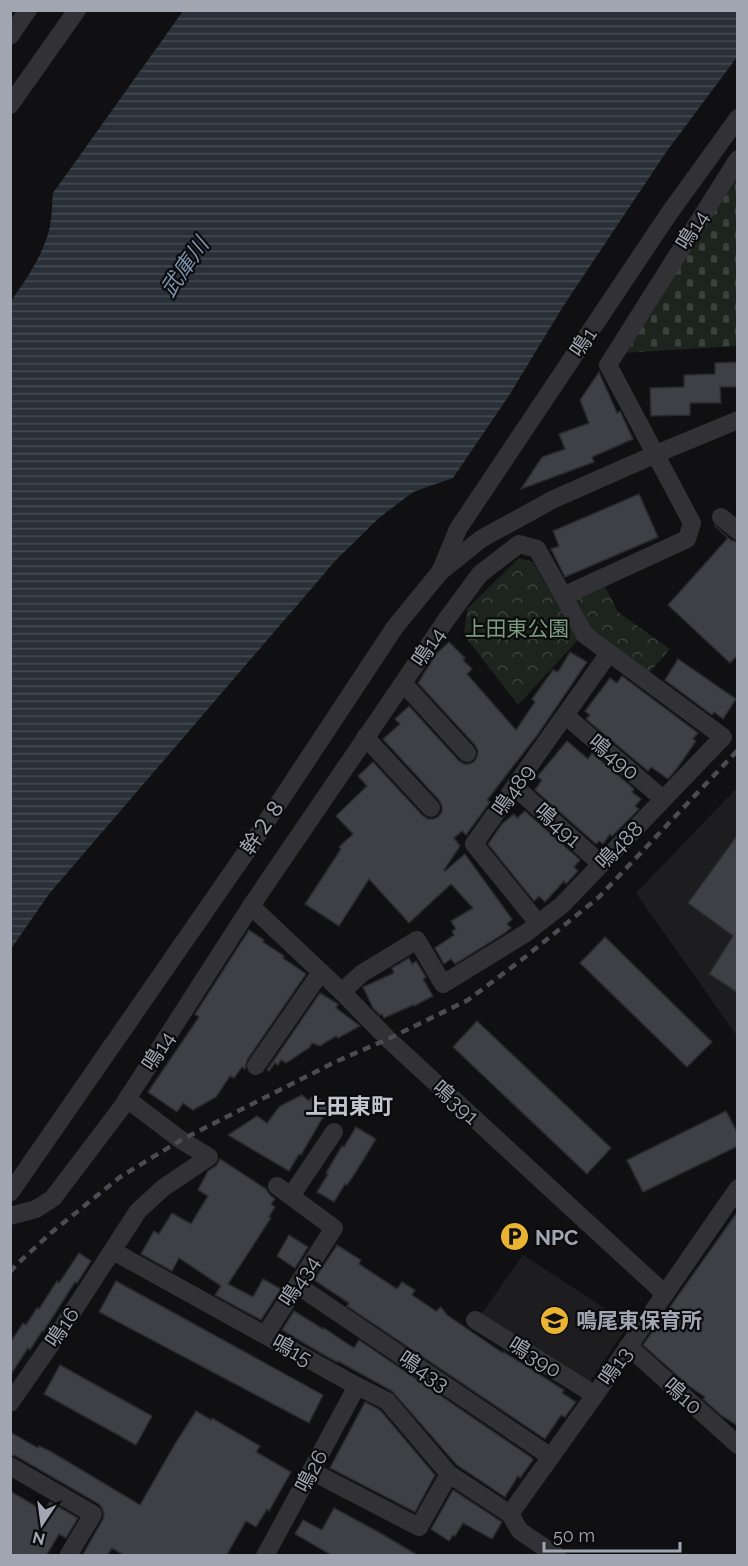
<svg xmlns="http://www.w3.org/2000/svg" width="748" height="1566" viewBox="0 0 748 1566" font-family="Raleway,'Noto Sans JP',sans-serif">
<defs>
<pattern id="cemetery-stones" width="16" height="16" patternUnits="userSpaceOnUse" patternTransform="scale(1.5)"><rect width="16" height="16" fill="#1d241e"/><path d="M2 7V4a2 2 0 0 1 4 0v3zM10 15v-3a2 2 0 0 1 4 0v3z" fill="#3b413c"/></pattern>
<pattern id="park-crowns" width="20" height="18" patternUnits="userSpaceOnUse" patternTransform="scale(1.5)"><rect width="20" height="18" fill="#1d241e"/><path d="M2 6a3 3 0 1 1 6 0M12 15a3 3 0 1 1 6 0" fill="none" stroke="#3b413c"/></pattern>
<pattern id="water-rules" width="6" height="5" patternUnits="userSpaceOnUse" patternTransform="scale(1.5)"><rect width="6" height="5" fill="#293037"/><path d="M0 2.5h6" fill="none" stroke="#454b52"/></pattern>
</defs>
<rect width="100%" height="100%" fill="#101012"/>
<!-- built -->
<g fill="#1d1c1f">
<polygon points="737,788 737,1036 636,893"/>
<polygon points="523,1255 629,1324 589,1383 480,1316"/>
</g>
<!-- cemetery -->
<polygon fill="url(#cemetery-stones)" points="737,170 737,346 623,353"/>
<!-- park -->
<g fill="url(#park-crowns)">
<polygon points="519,558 533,562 578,640 518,705 464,635 467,609"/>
<polygon points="604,585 618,612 670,649 649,673 588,630 573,599"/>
</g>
<!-- water -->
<path fill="url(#water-rules)" d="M183,11H737V57L667,151L564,305L510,394L453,478L413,492L379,518L336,560L49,894L11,949V301C27,278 44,254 50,226C52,215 52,204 53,193Z"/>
<!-- building -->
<g fill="#3f4045" stroke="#2b2a2e" stroke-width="1.5">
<polygon points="738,362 738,387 720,387 721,403 690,403 690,415 651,416 650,388 684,387 684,375 715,374 715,363"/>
<polygon points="599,372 617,413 620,411 633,439 592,457 594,462 521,489 542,457 565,449 559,434 589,423 580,400"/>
<polygon points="639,494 658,537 565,577 551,549 559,546 553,531"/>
<polygon points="714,525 731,540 738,542 738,655 730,663 668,605 728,538"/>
<polygon points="449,642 465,658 463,660 472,669 467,674 516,730 535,702 532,699 553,670 558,672 570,652 587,662 538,734 487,800 490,802 466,835 462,831 454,838 460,846 444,870 445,871 465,854 512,919 507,924 511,928 505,933 455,964 451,959 444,964 435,948 454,935 452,931 456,929 451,921 473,908 451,884 409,923 369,879 339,926 305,904 341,849 339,847 353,834 336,816 367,786 358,776 373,762 423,816 428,819 434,819 438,817 442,812 442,806 439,800 383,739 400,724 395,719 409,706 459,761 464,764 469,764 474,762 477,757 478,751 475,745 418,683 436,654"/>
<polygon points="678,659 736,699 723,719 714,712 712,715 665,680"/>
<polygon points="622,676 698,733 693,739 696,741 678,767 668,779 651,767 648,771 586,719 590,715 585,711 610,678 617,683"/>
<polygon points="567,741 588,759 592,753 634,789 632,792 641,799 635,806 639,809 612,836 610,834 603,844 599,841 596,844 535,790 542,780 537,777"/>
<polygon points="525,811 580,860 574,867 578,871 566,884 564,881 545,902 539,896 534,901 488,844 502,824 514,814 517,818"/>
<polygon points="738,834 738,993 709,974 733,936 688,903"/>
<polygon points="249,930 264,940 263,942 284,956 283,958 306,974 247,1060 245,1069 242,1067 234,1078 230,1076 216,1097 193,1110 183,1103 177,1112 148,1092 199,1017 195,1014"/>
<polygon points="605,937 712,1042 687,1067 580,963"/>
<polygon points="409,958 412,964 416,961 426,977 423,979 433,996 414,1006 413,1005 384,1018 382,1014 380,1015 373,1008 363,987 394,973 392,968"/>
<polygon points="320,993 338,1004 336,1008 360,1026 338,1038 336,1036 320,1046 312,1043 310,1047 286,1063 281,1060 278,1065 275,1063 269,1071 267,1070"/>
<polygon points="477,1021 611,1148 587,1174 453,1047"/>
<polygon points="302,1095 309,1101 313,1095 330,1105 301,1155 299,1154 289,1171 228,1135 257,1116 267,1123 280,1106"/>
<polygon points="726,1111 738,1134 738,1146 643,1192 627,1160"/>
<polygon points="356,1127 376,1139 357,1170 347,1185 345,1184 334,1202 317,1192 328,1174 326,1173 342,1146 344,1147"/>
<polygon points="220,1159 266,1189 270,1195 275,1199 271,1204 275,1207 269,1217 271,1218 228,1284 253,1297 263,1279 281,1289 261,1320 215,1295 221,1286 179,1258 172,1271 141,1254 154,1231 159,1234 172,1213 191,1224 208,1196 198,1190 208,1171 216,1166"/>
<polygon points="738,1211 738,1426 722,1416 703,1399 705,1397 689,1386 643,1345"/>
<polygon points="289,1235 308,1247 295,1268 277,1256"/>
<polygon points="337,1245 361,1260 359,1264 397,1289 402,1282 415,1290 412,1295 436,1311 441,1307 447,1315 503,1353 504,1352 564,1390 562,1393 576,1402 565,1417 561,1415 545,1439 347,1306 349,1303 314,1280"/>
<polygon points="79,1253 91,1261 77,1283 75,1282 43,1332 42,1331 30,1350 28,1348 10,1376 10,1343 23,1323 26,1325 37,1308 39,1309 57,1281 59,1283"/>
<polygon points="116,1281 323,1395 309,1423 99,1312"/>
<polygon points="294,1311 323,1329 324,1328 354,1348 359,1340 532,1458 533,1460 520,1478 518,1476 505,1497 457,1465 392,1391 338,1361 337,1362 324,1355 282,1330"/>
<polygon points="60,1365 152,1416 136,1445 44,1394"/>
<polygon points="365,1402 380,1410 435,1475 415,1512 330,1468"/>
<polygon points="196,1411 211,1420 212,1418 260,1446 256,1452 291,1472 269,1511 267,1509 256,1527 246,1521 226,1556 125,1556 112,1548 107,1556 82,1556 103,1519 104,1514 102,1508 99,1504 16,1456 10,1455 10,1432 38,1448 39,1446 50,1451 140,1505 175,1444"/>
<polygon points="453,1490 502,1522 492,1539 463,1523 455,1536 453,1535 449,1541 431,1529"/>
<polygon points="10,1491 44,1511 50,1502 78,1518 66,1538 59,1534 46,1556 10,1556"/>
<polygon points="334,1508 382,1534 419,1556 333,1556 295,1534 303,1520 322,1530"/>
</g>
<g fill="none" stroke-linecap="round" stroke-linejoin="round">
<!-- minor -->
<g stroke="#323236" stroke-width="18">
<polyline points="10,36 28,10"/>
<polyline points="10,105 77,10"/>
<polyline points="721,517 738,531"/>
<polyline points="441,570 458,529 668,215 738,118"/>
<polyline points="563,596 687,539 692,523 608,365 738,159"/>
<polyline points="404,684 467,753"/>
<polyline points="566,716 663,799"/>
<polyline points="365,737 431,808"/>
<polyline points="515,787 601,864"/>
<polyline points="251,906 342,992 388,1039 665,1294"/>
<polyline points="538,923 474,844 609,653"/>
<polyline points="256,1066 321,972"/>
<polyline points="10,1193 253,842 395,627 440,572 481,539 554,499 656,454 738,420"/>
<polyline points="291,1196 334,1132"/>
<polyline points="10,1216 36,1209 53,1198 122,1107 251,906 446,620 480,574 519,544 537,549 585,635 723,737 562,905 526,933 443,984 417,940 361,974 342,992"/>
<polyline points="113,1251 357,1386 387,1401 449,1474 510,1514 520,1531 557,1556"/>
<polyline points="297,1285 551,1457"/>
<polyline points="475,1320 595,1395"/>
<polyline points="265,1335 334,1228 277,1186"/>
<polyline points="628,1346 738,1445"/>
<polyline points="10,1403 60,1331 138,1211 163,1188 209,1157 181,1140 127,1099"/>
<polyline points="10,1466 93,1514 68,1556"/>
<polyline points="311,1471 419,1527 449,1474"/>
<polyline points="510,1514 595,1395 738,1188"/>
<polyline points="265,1556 357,1386"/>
</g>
<!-- rail -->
<polyline stroke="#4b4c51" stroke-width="4.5" stroke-dasharray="8 6" stroke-linecap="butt" points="10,1272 16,1265 52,1232 120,1177 181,1140 335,1062 388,1039 468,1000 524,958 599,897 738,750"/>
</g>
<!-- icons -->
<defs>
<symbol id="parking-disc" viewBox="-11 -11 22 22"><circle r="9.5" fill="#e9b431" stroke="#0b0b0d"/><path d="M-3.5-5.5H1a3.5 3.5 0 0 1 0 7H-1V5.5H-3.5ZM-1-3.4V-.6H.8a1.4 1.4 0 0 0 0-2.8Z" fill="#111"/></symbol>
<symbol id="school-disc" viewBox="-11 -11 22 22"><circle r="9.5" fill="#e9b431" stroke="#0b0b0d"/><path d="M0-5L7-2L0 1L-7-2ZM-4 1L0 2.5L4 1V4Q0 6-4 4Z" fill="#111"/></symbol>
</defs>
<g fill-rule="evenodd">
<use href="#parking-disc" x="498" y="1220" width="33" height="33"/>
<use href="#school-disc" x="538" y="1304" width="33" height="33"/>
</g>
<g text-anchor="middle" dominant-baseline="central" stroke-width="4.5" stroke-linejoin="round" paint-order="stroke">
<!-- street labels -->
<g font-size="21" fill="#a2a6b2" stroke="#0b0b0d">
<text transform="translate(692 230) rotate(-58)">鳴14</text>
<text transform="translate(583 342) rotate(-56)">鳴1</text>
<text transform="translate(428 647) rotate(-56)">鳴14</text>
<text transform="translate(614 757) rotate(40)">鳴490</text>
<text transform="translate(513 790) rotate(-55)">鳴489</text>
<text transform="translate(558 825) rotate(42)">鳴491</text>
<text transform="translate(263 826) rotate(-56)">幹２８</text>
<text transform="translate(619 845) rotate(-46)">鳴488</text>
<text transform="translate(158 1051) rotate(-57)">鳴14</text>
<text transform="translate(456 1102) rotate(42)">鳴391</text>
<text transform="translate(299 1281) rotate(-57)">鳴434</text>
<text transform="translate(62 1327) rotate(-56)">鳴16</text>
<text transform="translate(292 1350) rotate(29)">鳴15</text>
<text transform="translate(535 1357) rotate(32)">鳴390</text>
<text transform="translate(615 1366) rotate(-55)">鳴13</text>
<text transform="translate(424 1371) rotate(34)">鳴433</text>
<text transform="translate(683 1396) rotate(42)">鳴10</text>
<text transform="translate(311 1471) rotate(-62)">鳴26</text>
</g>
<!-- park labels -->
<g font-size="21" fill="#7a9c7d" stroke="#0b0b0d">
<text x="517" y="628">上田東公園</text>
</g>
<!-- poi labels -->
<g font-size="21" font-weight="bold" fill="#a2a6b2" stroke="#0b0b0d" text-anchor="start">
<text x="535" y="1237">NPC</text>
<text x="576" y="1320">鳴尾東保育所</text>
</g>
<!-- water labels -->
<g font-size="22" font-style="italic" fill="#7a92ac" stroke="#0b0b0d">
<text transform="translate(184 267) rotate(-55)">武庫川</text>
</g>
<!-- neighbourhood labels -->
<g font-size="22" font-weight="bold" fill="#c3c5ce" stroke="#0b0b0d">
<text x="349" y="1106">上田東町</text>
</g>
</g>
<!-- border -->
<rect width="748" height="1566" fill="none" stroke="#a2a6b2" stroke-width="24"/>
<!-- north arrow -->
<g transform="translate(42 1524) rotate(193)" stroke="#0b0b0d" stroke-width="4.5" paint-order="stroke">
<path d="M0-4.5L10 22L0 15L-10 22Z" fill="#a2a6b2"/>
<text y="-9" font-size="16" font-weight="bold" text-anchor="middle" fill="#a2a6b2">N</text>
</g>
<!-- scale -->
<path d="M544 1542v9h136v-9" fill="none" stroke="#a2a6b2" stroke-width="3"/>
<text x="553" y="1542" font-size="18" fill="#a2a6b2" stroke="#0b0b0d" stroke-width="4.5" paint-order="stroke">50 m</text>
</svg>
